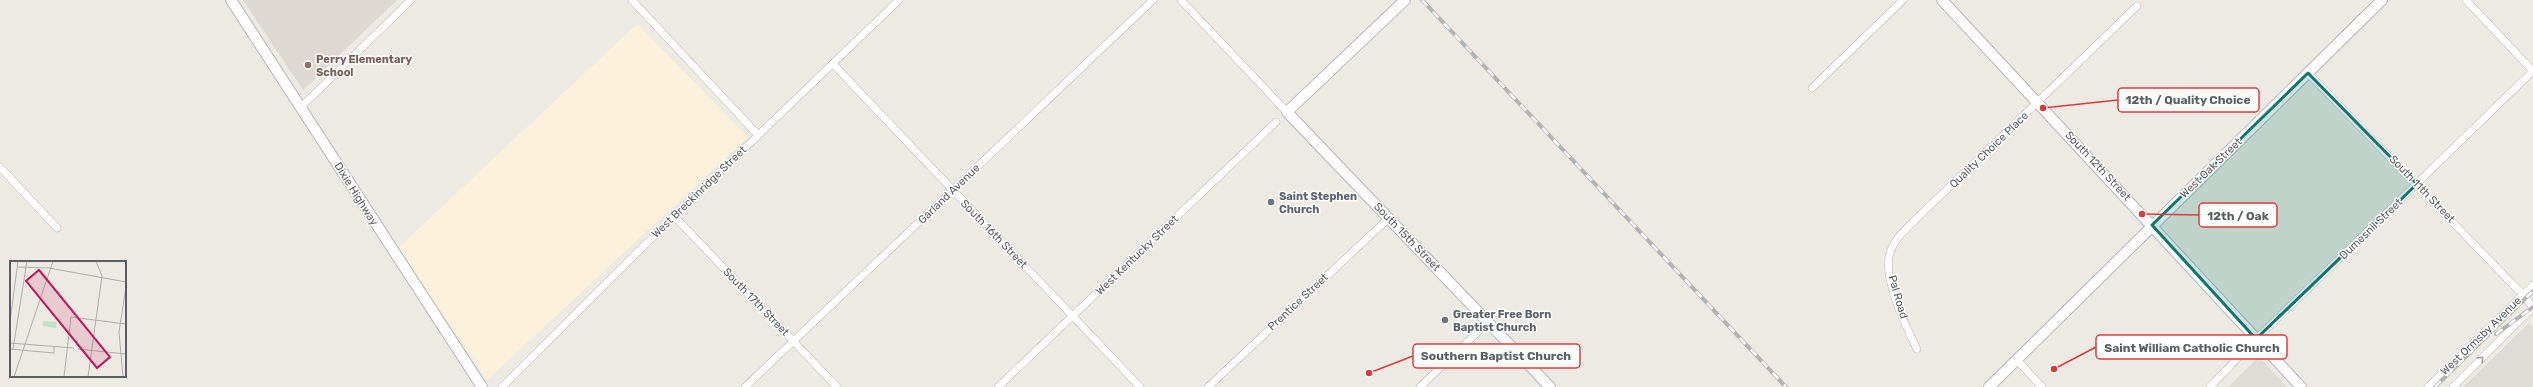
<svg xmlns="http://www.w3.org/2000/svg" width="2533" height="387" viewBox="0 0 2533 387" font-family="Rubik,sans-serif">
<rect width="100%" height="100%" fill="#edeae3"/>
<!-- commercial -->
<polygon fill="#fbf1da" points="637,24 748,137 487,380 398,248"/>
<!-- industrial -->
<g fill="#dfdcd8">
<polygon points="2529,323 2533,327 2533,387 2463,387"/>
<polygon points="2259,357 2287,387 2228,387"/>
</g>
<!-- education -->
<polygon fill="#ddd9d2" points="243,0 397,0 303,90"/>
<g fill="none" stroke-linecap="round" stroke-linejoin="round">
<defs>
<g id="street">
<polyline points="632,0 758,135"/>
<polyline points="1181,0 1287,112"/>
<polyline points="2466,0 2533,71"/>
<polyline points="833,64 1140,387"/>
<polyline points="2308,73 2526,298 2533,308"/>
<polyline points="1812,88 1903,0"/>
<polyline points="301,107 411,0"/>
<polyline points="0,167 57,228"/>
<polyline points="674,216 837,387"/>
<path d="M1917,349C1906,327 1882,277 1890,253C1894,240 1903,232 1912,223L2137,6"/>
<polyline points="2017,360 2042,387"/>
<polyline points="502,387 674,216 899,0"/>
<polyline points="745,387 1153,0"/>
<polyline points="998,387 1276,122"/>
<polyline points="1208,387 1389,218"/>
<polyline points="1420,387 1488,322"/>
<polyline points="2210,387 2256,339 2533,71"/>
<polyline points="2428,387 2533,285"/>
<polyline points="2453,387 2533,307"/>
</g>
<g id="secondary">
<polyline points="231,0 482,387"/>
<polyline points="1405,0 1287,112 1550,387"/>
<polyline points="1942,0 2301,387"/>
<polyline points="1989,387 2382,0"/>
</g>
</defs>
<!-- street casing -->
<use href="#street" stroke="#b4b6b9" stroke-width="8"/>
<!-- secondary casing -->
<use href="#secondary" stroke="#b2b6ba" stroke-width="12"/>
<!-- street -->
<use href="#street" stroke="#fff" stroke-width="7"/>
<!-- secondary -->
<use href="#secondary" stroke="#fff" stroke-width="10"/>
<defs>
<g id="rail">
<polyline points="1422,0 1786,387"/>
<polyline points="2496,334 2533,307"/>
<polyline points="2435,387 2533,291"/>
</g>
</defs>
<!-- rail casing -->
<use href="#rail" stroke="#b2b3b3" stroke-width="4"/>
<!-- rail -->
<use href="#rail" stroke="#fff" stroke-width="2.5" stroke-dasharray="8" stroke-linecap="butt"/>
</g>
<!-- one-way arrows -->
<defs><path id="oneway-chevron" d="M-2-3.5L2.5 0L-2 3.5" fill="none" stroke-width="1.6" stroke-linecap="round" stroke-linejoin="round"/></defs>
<use stroke="#9d9fa1" href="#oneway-chevron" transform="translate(2481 359) rotate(-45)"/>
<!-- marked area -->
<path fill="#0f766e" fill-opacity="0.2" stroke="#0f766e" stroke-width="3" stroke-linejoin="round" d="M2308,73L2417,184L2256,339L2152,225Z"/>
<!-- markers -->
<circle fill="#8d6e63" stroke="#fff" stroke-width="1.5" cx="308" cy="65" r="4"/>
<g fill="#6b7280" stroke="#fff" stroke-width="1.5">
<circle cx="1271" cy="202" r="4"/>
<circle cx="1445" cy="320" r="4"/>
</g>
<g text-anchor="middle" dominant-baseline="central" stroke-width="3" stroke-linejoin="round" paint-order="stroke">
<!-- education labels -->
<g font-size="11" font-weight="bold" fill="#785e54" stroke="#fff" text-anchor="start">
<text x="316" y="59">Perry Elementary<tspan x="316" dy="13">School</tspan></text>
</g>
<!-- street labels -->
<g font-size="11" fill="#5b5f63" stroke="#fff">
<text transform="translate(1989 150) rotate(-44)">Quality Choice Place</text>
<text transform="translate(2098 166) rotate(47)">South 12th Street</text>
<text transform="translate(2211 168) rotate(-44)">West Oak Street</text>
<text transform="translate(2422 189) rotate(46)">South 11th Street</text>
<text transform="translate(699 192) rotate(-44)">West Breckinridge Street</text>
<text transform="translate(356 194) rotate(58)">Dixie Highway</text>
<text transform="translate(949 194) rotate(-44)">Garland Avenue</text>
<text transform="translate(2371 229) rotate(-44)">Dumesnil Street</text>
<text transform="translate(994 234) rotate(46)">South 16th Street</text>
<text transform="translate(1407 237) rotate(46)">South 15th Street</text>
<text transform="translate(1137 255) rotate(-44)">West Kentucky Street</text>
<text transform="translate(1898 297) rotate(74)">Pal Road</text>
<text transform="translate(756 302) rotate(46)">South 17th Street</text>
<text transform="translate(1298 302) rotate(-43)">Prentice Street</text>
<text transform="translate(2481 336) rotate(-44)">West Ormsby Avenue</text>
</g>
<!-- worship labels -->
<g font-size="11" font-weight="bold" fill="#5b616d" stroke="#fff" text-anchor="start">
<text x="1279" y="196">Saint Stephen<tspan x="1279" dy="13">Church</tspan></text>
<text x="1453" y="314">Greater Free Born<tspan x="1453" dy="13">Baptist Church</tspan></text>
</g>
</g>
<!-- overview -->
<g transform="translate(10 261)">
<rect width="116" height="116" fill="#edeae3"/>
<path d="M33,60L47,61L46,67L32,65Z" fill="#c4e2c2"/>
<path fill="none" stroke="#afaeac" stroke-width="1" d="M8,6L39,7L116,21M0,60L8,0M0,82L64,87M0,88L44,92V85M3,88L17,0M68,88L116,93M4,116L43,0M54,116L61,56L116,63M78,116L92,15L86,0M113,116L109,71L116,26"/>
<path fill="#c2185b" fill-opacity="0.15" stroke="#c2185b" stroke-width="2" d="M29,9L100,96L87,107L16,20Z"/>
<rect width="116" height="116" fill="none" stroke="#5b5f63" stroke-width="2"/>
</g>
<!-- callouts -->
<path fill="none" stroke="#da3c3d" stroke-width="1.5" d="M2043 108L2118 100M2142 214L2199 215M2054 369L2096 347M1369 373L1413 356"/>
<g fill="#da3c3d" stroke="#fff" stroke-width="1.5">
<circle cx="2043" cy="108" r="4"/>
<circle cx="2142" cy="214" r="4"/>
<circle cx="2054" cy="369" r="4"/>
<circle cx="1369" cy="373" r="4"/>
</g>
<g fill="#fff" stroke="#da3c3d" stroke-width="1.5">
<rect x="2118" y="88" width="141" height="24" rx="4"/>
<rect x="2199" y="203" width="78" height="24" rx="4"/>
<rect x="2096" y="335" width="191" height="24" rx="4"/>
<rect x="1413" y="344" width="167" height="24" rx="4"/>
</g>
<g font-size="12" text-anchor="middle" font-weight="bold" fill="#5b5f63">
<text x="2188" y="104">12th / Quality Choice</text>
<text x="2238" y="220">12th / Oak</text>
<text x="2192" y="352">Saint William Catholic Church</text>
<text x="1496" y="360">Southern Baptist Church</text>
</g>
</svg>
